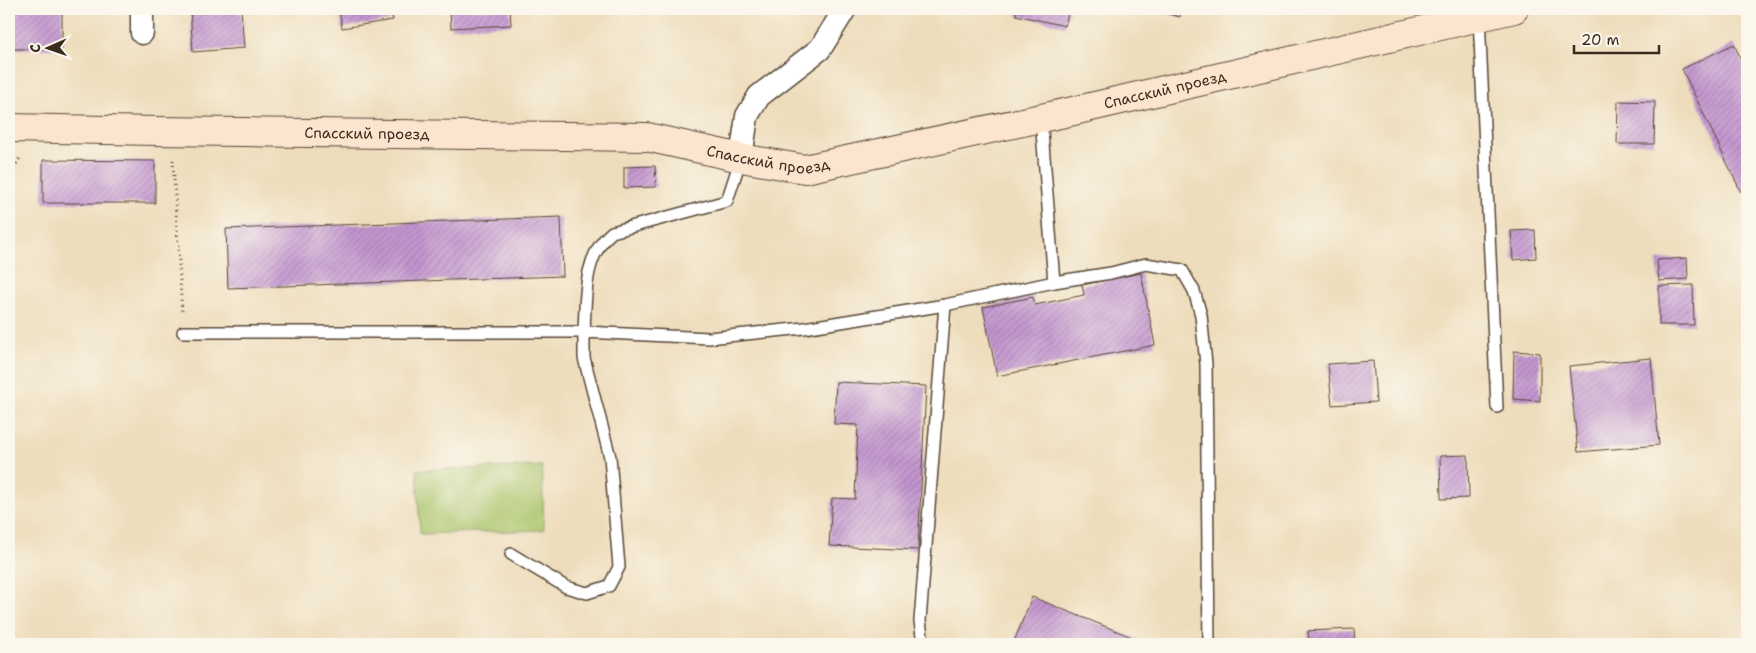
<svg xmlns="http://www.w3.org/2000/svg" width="1756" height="653" viewBox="0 0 1756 653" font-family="'Shantell Sans',sans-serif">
<defs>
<pattern id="building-hatch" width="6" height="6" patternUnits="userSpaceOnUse" patternTransform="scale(1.25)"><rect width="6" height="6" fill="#c396d0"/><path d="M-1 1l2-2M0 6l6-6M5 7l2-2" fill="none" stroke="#a07ba8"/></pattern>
</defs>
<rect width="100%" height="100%" fill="#fbf7ec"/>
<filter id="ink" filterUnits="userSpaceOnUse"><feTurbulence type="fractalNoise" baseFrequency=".02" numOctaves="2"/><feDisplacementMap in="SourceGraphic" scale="10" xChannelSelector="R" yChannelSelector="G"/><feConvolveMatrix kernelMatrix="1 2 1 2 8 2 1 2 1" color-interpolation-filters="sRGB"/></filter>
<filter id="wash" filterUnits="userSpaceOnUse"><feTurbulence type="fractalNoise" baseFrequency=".0096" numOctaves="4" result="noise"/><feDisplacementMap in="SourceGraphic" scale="20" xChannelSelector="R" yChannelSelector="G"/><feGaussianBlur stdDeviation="1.12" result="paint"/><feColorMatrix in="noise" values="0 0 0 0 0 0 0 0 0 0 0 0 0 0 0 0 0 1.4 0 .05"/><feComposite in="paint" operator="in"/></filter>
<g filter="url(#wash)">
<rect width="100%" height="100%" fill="#eeddbc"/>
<!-- pitch -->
<polygon fill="#aac46a" stroke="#727744" points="542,466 544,530 420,534 417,470"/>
<g id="blocks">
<!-- building -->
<g fill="url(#building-hatch)">
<rect x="9" y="9" width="53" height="40"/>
<polygon points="190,9 241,9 244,48 193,52"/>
<polygon points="339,9 391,9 393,20 342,28"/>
<polygon points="450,9 510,9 511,25 451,28"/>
<polygon points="1017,9 1069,9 1065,26 1016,15"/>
<polygon points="1157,9 1181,9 1180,17 1157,11"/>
<polygon points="1734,44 1747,72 1747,188 1741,192 1682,69"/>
<polygon points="1618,101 1655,102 1654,144 1617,144"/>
<polygon points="43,160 155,161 155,203 43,203"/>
<polygon points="655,166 656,187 624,188 624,167"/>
<polygon points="561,217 563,276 228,288 226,229"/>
<polygon points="1535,230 1536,258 1513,260 1511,231"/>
<polygon points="1687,258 1688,279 1659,281 1657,260"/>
<polygon points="1141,273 1155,345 997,376 983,307 1033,297 1035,305 1084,295 1082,285"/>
<polygon points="1693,285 1694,325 1659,325 1659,286"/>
<polygon points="1514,351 1540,353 1540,401 1513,399"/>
<polygon points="1651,358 1659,445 1578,452 1569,366"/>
<polygon points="1373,361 1376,402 1332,405 1328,364"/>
<polygon points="836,382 926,386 918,550 829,546 832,498 855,499 858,425 834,424"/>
<polygon points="1468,455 1469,498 1441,499 1440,456"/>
<polygon points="1032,597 1149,644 1013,644"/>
<polygon points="1354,629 1355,644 1309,644 1308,631"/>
</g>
</g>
</g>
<g filter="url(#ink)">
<use href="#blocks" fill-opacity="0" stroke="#564536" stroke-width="1"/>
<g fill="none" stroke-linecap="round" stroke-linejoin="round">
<defs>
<g id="lane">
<polyline points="1479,17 1497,407"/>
<polyline points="1054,282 1111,273 1146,264 1182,270 1194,291 1201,315 1206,364 1209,644"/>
<path d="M183,332H584C586,296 583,256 612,232L727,201L741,158"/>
<polyline points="511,554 566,587 587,593 609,586 619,567 610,457 584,358 584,332 709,338 804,328 945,305 1054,282 1041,119"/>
<polyline points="923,644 920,621 945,305"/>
</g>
<g id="street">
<polyline points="142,9 142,33"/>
<polyline points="741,158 747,116 759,96 820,49 845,9"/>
</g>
<g id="secondary">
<path id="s1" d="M9,128L155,131L647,137L741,158L805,169L1069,112L1514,9"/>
</g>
</defs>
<!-- lane casing -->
<use href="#lane" stroke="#564536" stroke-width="14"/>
<!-- street casing -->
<use href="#street" stroke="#564536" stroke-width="25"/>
<!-- secondary casing -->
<use href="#secondary" stroke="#564536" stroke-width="30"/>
<!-- path -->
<g stroke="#564536" stroke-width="3" stroke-dasharray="1 4" stroke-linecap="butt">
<polyline points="173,160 182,314"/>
<polyline points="9,177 21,156"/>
</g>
<!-- lane -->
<use href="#lane" stroke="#fff" stroke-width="11"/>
<!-- street -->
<use href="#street" stroke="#fff" stroke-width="22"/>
<!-- secondary -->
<use href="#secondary" stroke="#fce5cf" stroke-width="28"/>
</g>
</g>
<g text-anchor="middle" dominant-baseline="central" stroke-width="4.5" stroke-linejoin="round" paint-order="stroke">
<!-- street labels -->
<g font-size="15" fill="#3b2a1e" stroke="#fbf7ec">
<text stroke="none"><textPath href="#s1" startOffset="1168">Спасский проезд</textPath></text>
<text stroke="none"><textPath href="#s1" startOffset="358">Спасский проезд</textPath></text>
<text stroke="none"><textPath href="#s1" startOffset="762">Спасский проезд</textPath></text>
</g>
</g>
<!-- margin -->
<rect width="1756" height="653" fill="none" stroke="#fbf7ec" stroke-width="30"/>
<!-- north arrow -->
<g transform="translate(48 48) rotate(268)" stroke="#fbf7ec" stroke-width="4" paint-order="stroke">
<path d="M0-4L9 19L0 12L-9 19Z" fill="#3b2a1e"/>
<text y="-8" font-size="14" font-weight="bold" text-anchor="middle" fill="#3b2a1e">С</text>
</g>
<!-- scale -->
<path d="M1574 45v8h85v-8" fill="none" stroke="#3b2a1e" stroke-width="2.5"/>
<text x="1581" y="45" font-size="15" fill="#3b2a1e" stroke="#fbf7ec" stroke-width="4" paint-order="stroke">20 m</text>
</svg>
